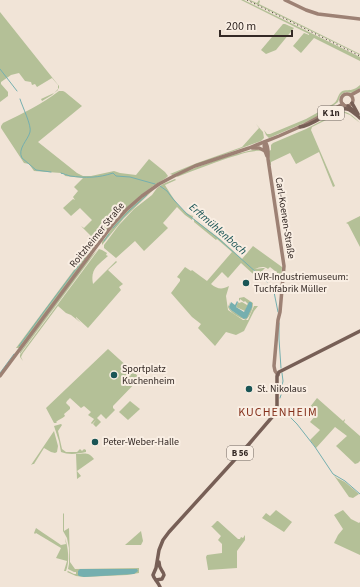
<svg xmlns="http://www.w3.org/2000/svg" width="360" height="587" viewBox="0 0 360 587" font-family="'Source Sans 3',sans-serif">
<rect width="100%" height="100%" fill="#f1e4d7"/>
<!-- green -->
<g fill="#b4c097">
<polygon points="241,0 244,0 360,57 360,61 314,38 301,53 293,46 304,33 309,35 309,34"/>
<polygon points="248,0 250,0 257,3 259,0 260,1 259,4 360,54 360,55"/>
<polygon points="0,12 59,86 59,88 52,95 42,101 41,99 54,93 58,90 58,85 52,78 37,87 35,84 32,85 31,82 25,81 19,73 11,75 1,82 1,84 8,92 8,96 0,102"/>
<polygon points="283,24 285,24 294,28 276,50 266,54 261,50"/>
<path d="M360,85V88L353,93L346,92L342,94L340,96L338,102L322,114L304,123L269,138L266,135L264,130L267,134H270L306,119L333,104C338,101 337,96 341,92C345,89 350,91 354,89C355,89 359,86 360,85Z"/>
<path d="M59,91H63L65,92L82,106L38,142L77,173L83,176H91L114,171L120,173L136,175L149,159L165,172L168,176L166,178L153,186L141,195L98,241L96,240L100,235L98,232L93,236L92,235V237L81,226L84,228L92,220L80,208L71,216L63,208L73,199L75,200L73,197L78,191L74,187L83,178L65,176L64,174H61V173L34,171L29,164L24,163L1,128V126L3,123C22,114 42,104 59,91Z"/>
<path d="M340,111C349,111 355,118 360,123L350,115L342,112L312,127L311,130L335,186L333,187L319,152L296,164L290,153L271,162V165H270L269,151L271,150V145L273,143L306,129Z"/>
<polygon points="256,124 263,132 264,138 261,141 196,165 173,175 170,174 197,163 242,147 259,128"/>
<path d="M257,149L262,151C250,150 239,155 228,158C211,164 194,170 177,177L178,175C201,165 232,154 257,149Z"/>
<path d="M175,179L176,180L165,185C171,195 182,213 193,216L192,220L185,215L177,207L163,223L168,228L144,251L135,241L116,258L104,248V245L119,225L134,209L152,195L157,188L163,184Z"/>
<path d="M154,189L148,195L124,218L102,245V242C107,236 111,229 115,224C127,210 139,199 154,189Z"/>
<polygon points="360,216 360,247 348,224 346,223"/>
<path d="M194,219L220,239L242,259L253,246L282,267L281,279L277,276L278,274L277,273V272L276,271H275L270,267L268,269C264,266 260,267 255,269L263,268H265L259,274L254,270L253,271L263,280L262,281L252,273L253,272L252,273L241,263L228,278L222,272L211,284C217,289 222,290 229,286L226,296L228,310L243,320H248L254,306H258L254,311L244,331L236,335L226,332L215,346L198,328L201,324L192,317L171,293L180,281V279L177,277L185,267L191,271L192,270L207,281L232,252L217,239L216,240L194,222Z"/>
<polygon points="87,235 94,243 95,246 20,348 16,348 91,247 93,243"/>
<polygon points="98,249 20,354 20,352 86,262"/>
<path d="M99,249L102,250L107,253L106,255L108,256C98,265 90,269 93,284L116,261L117,262L108,270L123,284L119,287L121,290L88,328L76,317V318L81,323L71,315L66,313L58,306L23,353L21,357L23,361L20,357V355Z"/>
<path d="M244,297L253,303C253,309 250,316 246,320C240,318 230,313 228,307L230,302L229,307L231,310L245,319L249,303L245,311L236,307L238,302L239,303L242,302L247,305L248,304L245,301L244,302L240,299V301L239,300V298Z"/>
<path d="M108,349L140,378L113,406V408L115,410L106,419L101,414L97,418L101,422L96,427L93,424L96,420L92,424L91,423L94,419L88,415L91,412L84,406L81,408L70,398L67,401L66,403L70,407V409L64,414L65,416C62,419 59,419 56,422L57,423H54L46,408Z"/>
<polygon points="317,398 343,421 345,419 345,420 344,422 360,436 360,461 358,463 355,464 336,446 347,436 335,427 316,448 310,440 320,430 310,422 317,414 310,407"/>
<polygon points="130,401 140,409 128,420 119,412"/>
<path d="M61,424L62,425L58,431L62,449L66,452H77L80,449L82,451L84,449L86,450V452C78,454 68,455 61,452L59,441L54,426Z"/>
<polygon points="54,431 58,446 57,452 55,453 51,452 44,448 34,464 33,464 31,465"/>
<path d="M76,454C84,454 88,451 94,459L77,471L81,476L77,479Z"/>
<polygon points="333,474 337,478 345,482 359,494 353,498 349,497"/>
<polygon points="276,510 292,522 284,532 262,518 266,513 270,516"/>
<polygon points="343,510 351,519 359,523 360,522 360,555 334,543 338,535 343,529 334,515"/>
<polygon points="64,513 64,531 69,528 70,562 75,569 139,568 139,573 127,575 84,577 76,576 67,572 68,571 74,574 76,574 76,572 74,572 68,569 69,564 69,548 67,538 63,531 63,514"/>
<polygon points="217,521 218,521 238,539 240,539 241,537 243,538 245,535 245,540 237,551 237,568 208,570 208,569 206,557 207,555 222,553 222,544 218,540 221,536 212,527 211,527"/>
<path d="M36,528C44,534 53,539 61,545L66,544L65,538C68,547 70,561 66,571H64L67,561L56,558L61,548L36,533L35,534L34,533Z"/>
<polygon points="141,531 143,541 141,545 125,545"/>
</g>
<!-- water -->
<g fill="#75afaf">
<polygon points="237,301 238,302 236,307 244,312 249,302 251,302 252,303 252,307 247,318 244,319 231,310 229,307 231,302 235,305"/>
<polygon points="80,569 137,569 138,571 134,574 84,577 79,576 78,575 78,571"/>
</g>
<g fill="none" stroke-linecap="round" stroke-linejoin="round">
<!-- stream -->
<g stroke="#75afaf" stroke-width="1">
<polyline points="0,69 17,91"/>
<path d="M20,99C22,106 32,126 30,132C28,140 17,149 22,158L36,170L51,172"/>
<path d="M61,173C64,174 67,175 70,176C85,178 99,178 113,173L116,176L130,177L155,184"/>
<polyline points="160,186 167,191 173,199 187,214 219,239 267,282"/>
<polyline points="113,228 130,210 147,195"/>
<polyline points="104,241 109,234"/>
<polyline points="273,287 278,312"/>
<polyline points="279,323 279,339 281,368"/>
<polyline points="19,346 43,313 94,245"/>
<polyline points="0,373 14,354"/>
<polyline points="281,391 283,381 282,373"/>
<polyline points="280,398 281,395"/>
<polyline points="281,408 297,424 315,447 333,474 345,481 360,494"/>
</g>
<!-- secondary -->
<g stroke="#9d8174" stroke-width="3.5">
<polyline points="285,0 306,10 318,14 360,19"/>
<circle cx="347" cy="100" r="6"/>
<polyline points="351,95 360,90"/>
<path d="M265,142C269,146 268,153 268,159L284,266L280,312L278,320L274,366L275,371L278,375"/>
<path d="M265,142C263,147 265,151 267,156"/>
<polyline points="252,148 259,148 265,151"/>
<polyline points="0,376 113,224 126,210 142,196 159,184 174,176 195,166 249,148 279,136 304,125 343,104"/>
</g>
<!-- primary -->
<g stroke="#775f56" stroke-width="3.5">
<polyline points="352,103 358,114"/>
<polyline points="348,106 354,111"/>
<path d="M300,127C314,126 335,105 347,109C352,110 356,115 360,118"/>
<path d="M156,580L162,579L164,575C163,570 159,570 159,562"/>
<path d="M160,587C158,582 154,579 153,575L156,568L159,550L163,540L169,532L249,444L273,416L277,406V376L279,372L283,370L360,331"/>
</g>
<!-- rail -->
<polyline stroke="#342925" stroke-width="1" stroke-dasharray="1 3" stroke-linecap="butt" points="247,0 360,56"/>
</g>
<!-- markers -->
<g fill="#1a5556" stroke="#f9eee3" stroke-width="1.5">
<circle cx="246" cy="283" r="4"/>
<circle cx="114" cy="375" r="4"/>
<circle cx="249" cy="389" r="4"/>
<circle cx="95" cy="442" r="4"/>
</g>
<g text-anchor="middle" dominant-baseline="central" stroke-width="4" stroke-linejoin="round" paint-order="stroke">
<!-- shield labels -->
<g fill="#f9eee3" stroke="#6f645e" stroke-width="1">
<rect x="318" y="106" width="26" height="14" rx="3"/>
<rect x="227" y="446" width="26" height="14" rx="3"/>
</g>
<g font-size="9" font-weight="bold" fill="#342925">
<text x="331" y="113">K 1n</text>
<text x="240" y="453">B 56</text>
</g>
<!-- street labels -->
<g font-size="10" fill="#342925" stroke="#f9eee3">
<text transform="translate(285 218) rotate(81)">Carl-Koenen-Straße</text>
<text transform="translate(97 235) rotate(-51)">Roitzheimer Straße</text>
</g>
<!-- poi labels -->
<g font-size="10" fill="#342925" stroke="#f9eee3" text-anchor="start">
<text x="254" y="277">LVR-Industriemuseum:<tspan x="254" dy="12">Tuchfabrik Müller</tspan></text>
<text x="122" y="369">Sportplatz<tspan x="122" dy="12">Kuchenheim</tspan></text>
<text x="257" y="389">St. Nikolaus</text>
<text x="103" y="442">Peter-Weber-Halle</text>
</g>
<!-- water labels -->
<g font-size="11" font-style="italic" fill="#1a5556" stroke="#f9eee3">
<text transform="translate(218 229) rotate(41)">Erftmühlenbach</text>
</g>
<!-- quarter labels -->
<g font-size="12" letter-spacing="1" fill="#85311c" stroke="#f9eee3">
<text x="278" y="412">KUCHENHEIM</text>
</g>
</g>
<!-- scale -->
<path d="M220 30v6h72v-6" fill="none" stroke="#342925" stroke-width="2"/>
<text x="226" y="30" font-size="12" fill="#342925" stroke="#f9eee3" stroke-width="3" paint-order="stroke">200 m</text>
</svg>
